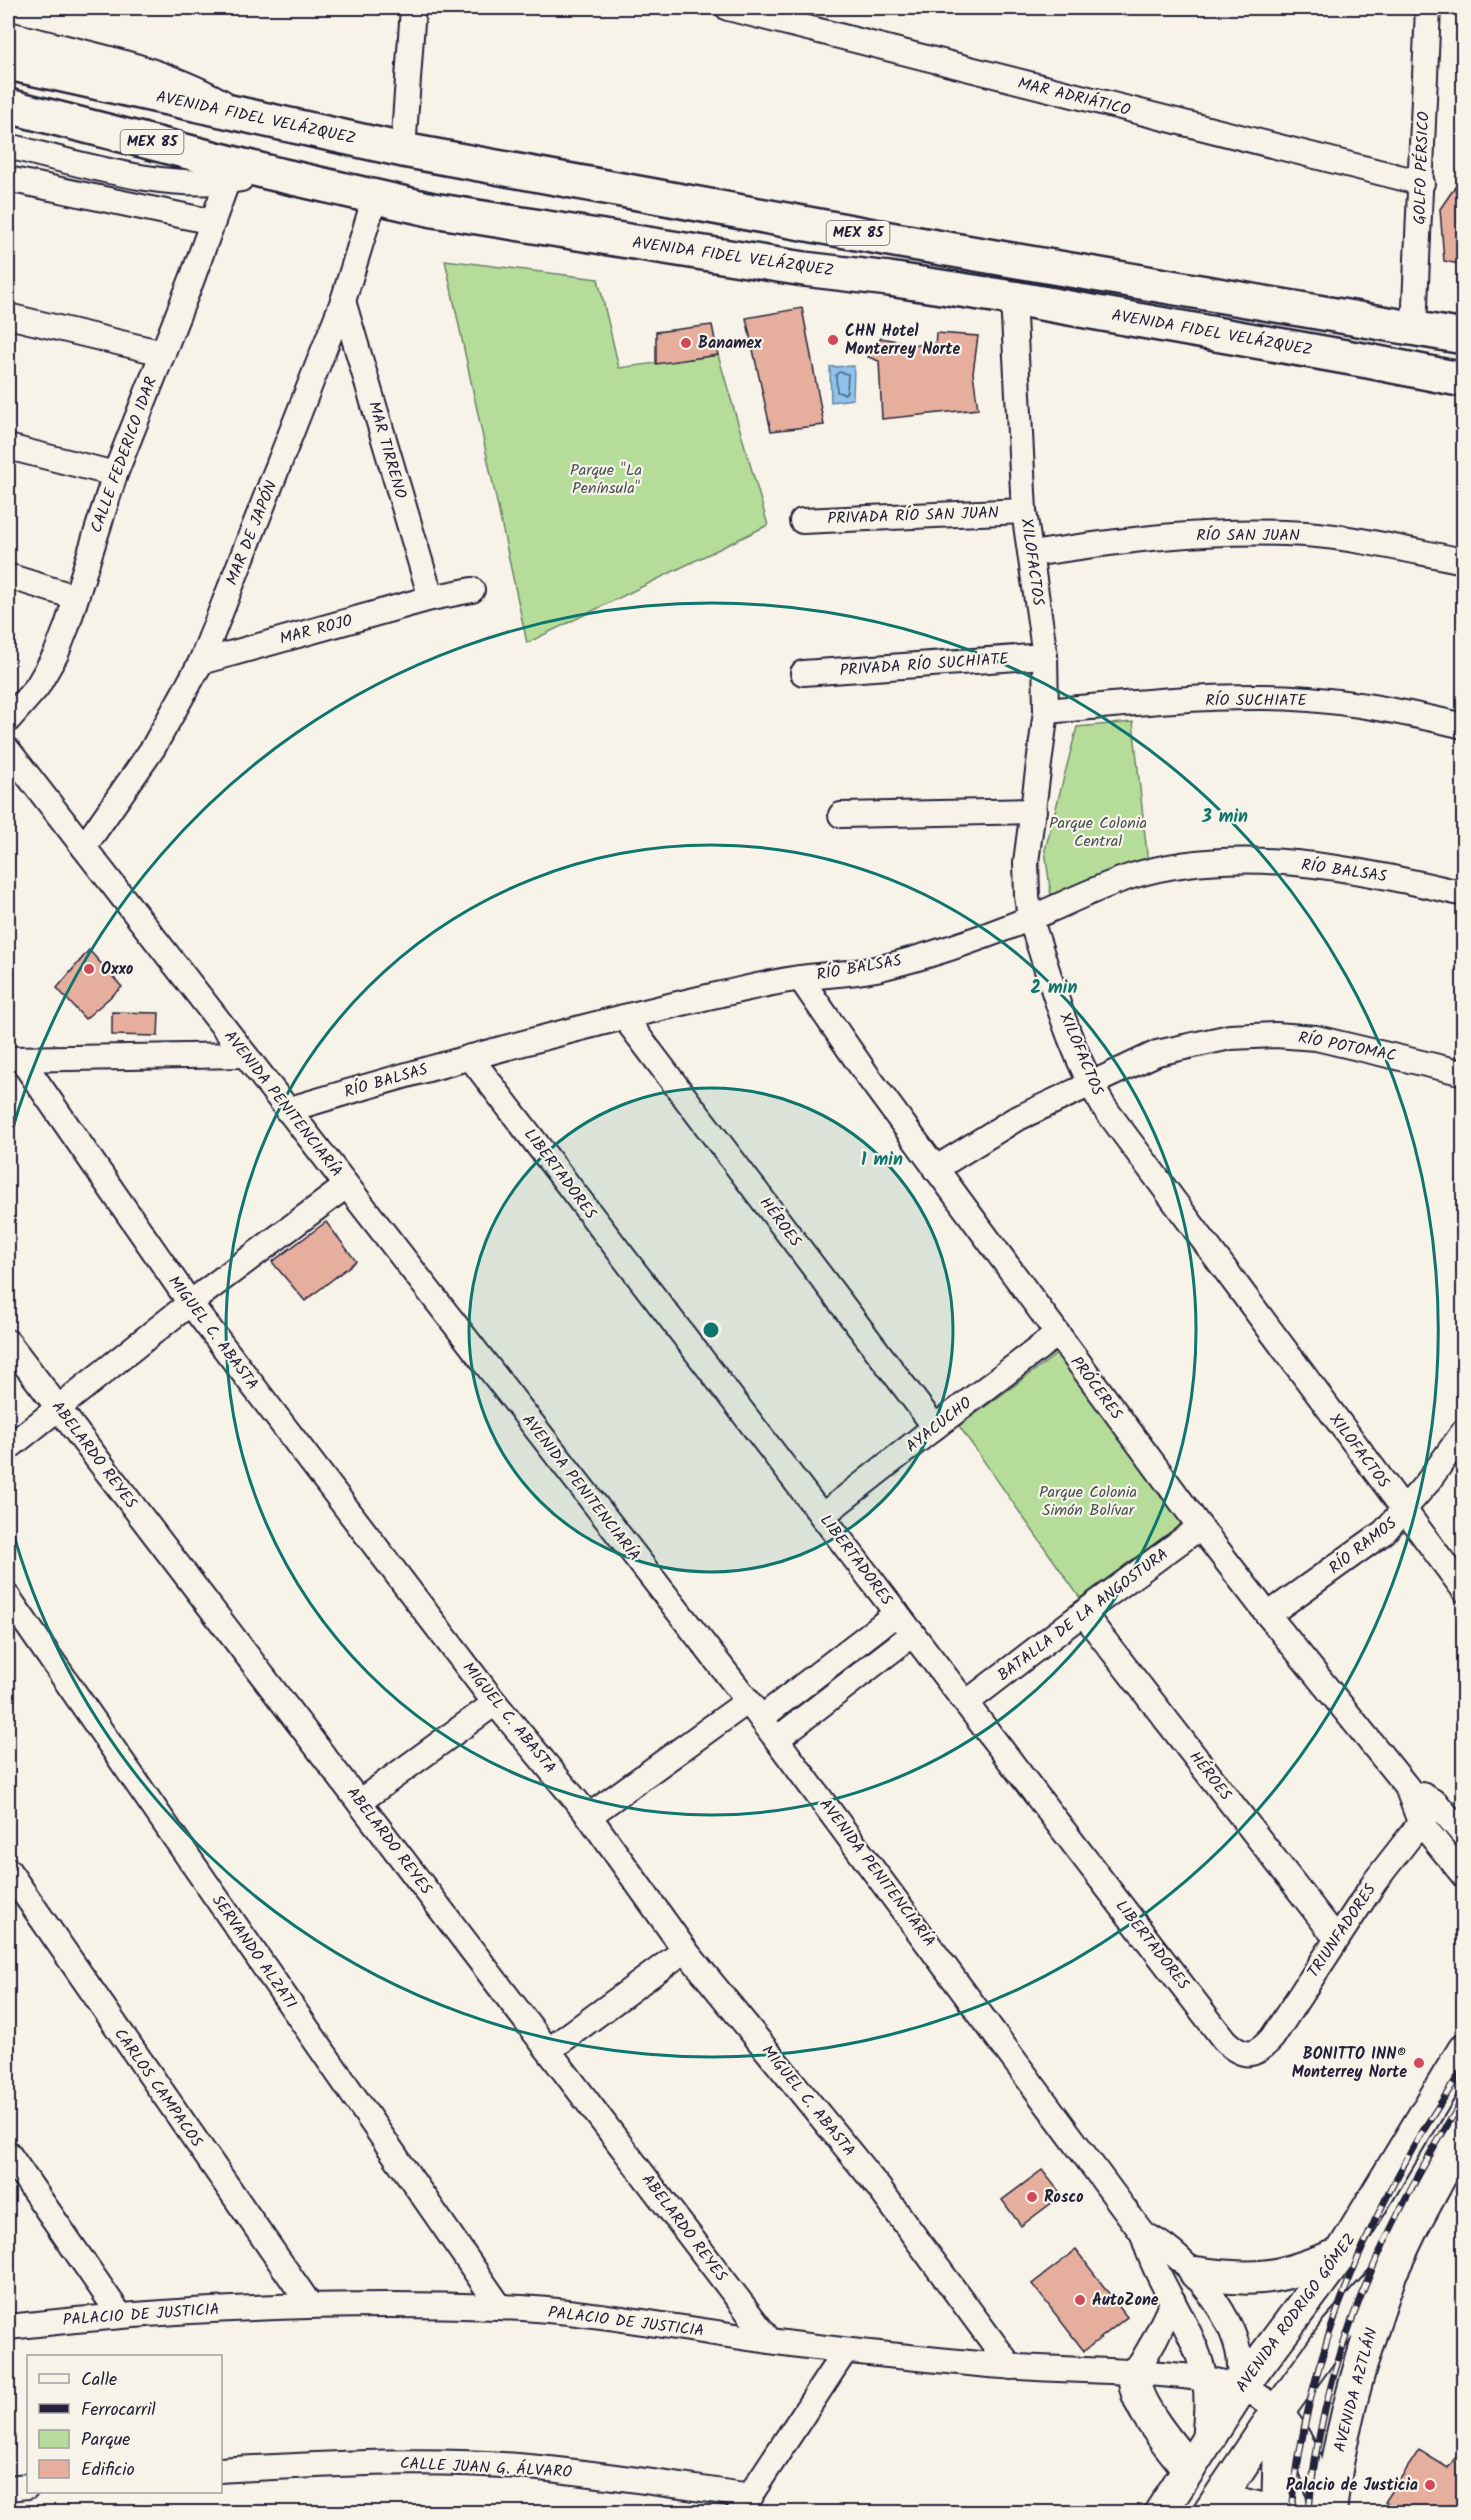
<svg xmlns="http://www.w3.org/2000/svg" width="1471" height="2520" viewBox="0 0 1471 2520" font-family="Kalam,sans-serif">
<rect width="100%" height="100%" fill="#f7f3e8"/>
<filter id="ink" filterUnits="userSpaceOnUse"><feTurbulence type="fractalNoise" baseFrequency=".0167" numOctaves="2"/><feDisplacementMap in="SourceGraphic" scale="12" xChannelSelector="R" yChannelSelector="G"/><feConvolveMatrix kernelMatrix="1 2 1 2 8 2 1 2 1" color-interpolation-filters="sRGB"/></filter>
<g filter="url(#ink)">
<!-- green -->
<g fill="#b5dd99" stroke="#6c806a" stroke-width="1.5">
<polygon points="445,260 598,279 619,368 718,355 768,525 527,643"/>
<polygon points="1133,722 1148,864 1051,896 1045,850 1077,727"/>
<polygon points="1057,1354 1184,1522 1080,1598 959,1426"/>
</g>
<!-- water -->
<polygon fill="#8fc3ec" stroke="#6383a5" stroke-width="1.5" points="854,366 853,399 831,402 830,367"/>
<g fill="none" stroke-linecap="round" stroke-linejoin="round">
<!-- shore -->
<polygon stroke="#4e6282" stroke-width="1.5" points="839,372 848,374 847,391 845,394 837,392 836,375"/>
</g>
<!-- building -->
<g fill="#e5ae9d" stroke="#22223b" stroke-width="1.5">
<polygon points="1464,174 1464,265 1444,261 1440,209"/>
<polygon points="802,308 824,425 771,431 746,318"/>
<polygon points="712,325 718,355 656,364 656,332"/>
<polygon points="936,333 978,336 973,373 978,409 882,419 879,361 868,357 881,338 935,348"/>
<polygon points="89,950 122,987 85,1019 57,988"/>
<polygon points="112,1012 159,1013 158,1036 112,1035"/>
<polygon points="326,1222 356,1261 305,1301 272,1262"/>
<polygon points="1042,2170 1062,2195 1021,2226 1002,2200"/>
<polygon points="1076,2250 1127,2317 1084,2351 1032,2284"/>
<polygon points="1464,2445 1464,2512 1401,2512 1385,2502 1419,2450 1448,2468"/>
</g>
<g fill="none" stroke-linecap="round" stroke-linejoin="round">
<defs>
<g id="minor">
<polyline points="728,8 1422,183"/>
<path d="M8,34C80,52 156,65 222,102"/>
<path d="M8,146C77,163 170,193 241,179"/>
<polyline points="403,150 413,8"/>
<polyline points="8,179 213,222"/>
<path d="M1013,298L1024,511L1045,656L1046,711L1026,862L1027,896L1030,918C1052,981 1068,1050 1104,1107L1464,1590"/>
<polyline points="343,301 431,598"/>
<polyline points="8,316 163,353"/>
<polyline points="1414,328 1428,8"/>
<polyline points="8,447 115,474"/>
<polyline points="802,521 1024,511"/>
<path d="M1032,554C1122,540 1214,528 1306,534C1359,538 1411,551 1464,561"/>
<polyline points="8,576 75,597"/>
<polyline points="201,662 431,598 472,590"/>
<polyline points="803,673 1045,656"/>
<path d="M1046,711C1115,705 1186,697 1255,697C1325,696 1396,710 1464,726"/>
<polyline points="8,720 37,687 56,654 67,626 115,474 192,279 227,182"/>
<path d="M8,750L748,1701L1143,2234C1156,2284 1193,2325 1204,2375C1209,2398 1205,2423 1204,2445"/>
<polyline points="841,815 1034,811"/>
<polyline points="84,847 153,748 201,662 343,301 375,197"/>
<polyline points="800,978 867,1075 1200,1527 1268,1615 1407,1787 1420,1822 1464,1876"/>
<polyline points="624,1017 935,1427"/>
<path d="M470,1057L1225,2041C1244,2059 1255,2057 1272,2038L1376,1880L1436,1803"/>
<polyline points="11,1059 245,1055"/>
<polyline points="21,1059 190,1303 495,1703 589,1816 685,1950 879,2188 1011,2367"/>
<path d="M287,1110C427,1068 569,1029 712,996C741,990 771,982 801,978C827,974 854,974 880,968C931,956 982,938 1031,918C1065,904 1097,887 1132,876C1239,843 1358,869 1464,894"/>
<polyline points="935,1169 1014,1120 1157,1053 1230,1037 1276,1035 1316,1038 1464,1073"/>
<polyline points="8,1342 770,2341"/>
<polyline points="8,1448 190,1303 346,1186"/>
<polyline points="822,1516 935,1427 1056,1335"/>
<polyline points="8,1597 500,2307"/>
<polyline points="1083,1613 1337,1939"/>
<polyline points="1268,1615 1384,1532 1427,1483 1464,1431"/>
<polyline points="966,1703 1083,1613 1200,1527"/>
<polyline points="761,1718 897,1613"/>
<polyline points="777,1739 913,1634"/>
<polyline points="1422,1795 1436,1803 1464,1835"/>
<polyline points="359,1802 495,1703"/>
<polyline points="589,1816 748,1701"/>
<polyline points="8,1870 310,2305"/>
<polyline points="549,2050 685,1950"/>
<polyline points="8,2153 120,2315"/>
<path d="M1143,2234C1183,2252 1228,2308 1238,2350C1241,2362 1240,2376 1241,2388"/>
<path d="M8,2327C170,2309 334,2301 498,2307C589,2310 680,2329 770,2341C839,2351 909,2357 979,2364C1039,2370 1100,2369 1161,2374C1194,2377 1226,2379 1256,2395C1298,2415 1315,2470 1323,2512"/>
<polyline points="1136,2372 1155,2339 1173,2301"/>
<path d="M220,2470C326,2464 433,2457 539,2468C609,2475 680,2486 751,2496"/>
<polyline points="8,2488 28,2486"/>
<polyline points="739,2512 845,2351"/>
</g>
<g id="major">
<path d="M1196,2273C1217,2276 1239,2279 1261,2277C1288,2275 1315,2263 1341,2254"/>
<path d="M1136,2372C1127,2397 1173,2449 1189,2469"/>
<polyline points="1214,2507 1237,2503 1273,2512"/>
<polyline points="1161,2512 1241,2388 1341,2254 1464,2050"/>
<polyline points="1210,2512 1266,2428 1337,2330 1392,2270 1411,2230 1464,2131"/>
<polyline points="1278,2512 1281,2406"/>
<path d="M1330,2512C1338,2435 1363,2351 1389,2278"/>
</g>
<g id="highway">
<polyline points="8,63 403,150 895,240 1464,337"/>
<polyline points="8,106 271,173 433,210 804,269 889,279 1013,298 1368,361 1464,380"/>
</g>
</defs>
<!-- minor casing -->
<use href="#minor" stroke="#22223b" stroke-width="28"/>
<!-- major casing -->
<use href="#major" stroke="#22223b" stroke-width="36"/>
<!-- highway casing -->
<use href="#highway" stroke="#22223b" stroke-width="38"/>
<!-- minor -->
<use href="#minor" stroke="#f7f3e8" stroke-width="24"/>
<!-- major -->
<use href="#major" stroke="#f7f3e8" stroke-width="32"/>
<!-- highway -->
<use href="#highway" stroke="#f7f3e8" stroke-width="33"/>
<defs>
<g id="rail">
<path d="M1292,2512C1303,2384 1349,2260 1413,2148C1428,2121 1447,2094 1464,2067"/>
<path d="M1309,2512C1320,2362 1385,2224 1464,2098"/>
</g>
</defs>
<!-- rail casing -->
<use href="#rail" stroke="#22223b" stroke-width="7"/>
<!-- rail -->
<use href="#rail" stroke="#f7f3e8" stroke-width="4.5" stroke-dasharray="14" stroke-linecap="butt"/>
</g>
</g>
<!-- distance rings -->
<circle cx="711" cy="1330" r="242" fill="#0f766e" fill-opacity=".12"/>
<g fill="none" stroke="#0f766e" stroke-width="3">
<circle cx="711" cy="1330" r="242"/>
<circle cx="711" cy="1330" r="485"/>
<path d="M9 1142A727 727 0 1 1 9 1518"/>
</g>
<!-- markers -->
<g fill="#d1495b" stroke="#f7f3e8" stroke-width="2">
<circle cx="833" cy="340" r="6"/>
<circle cx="686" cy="343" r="6"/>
<circle cx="89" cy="969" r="6"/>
<circle cx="1419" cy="2063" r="6"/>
<circle cx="1032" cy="2197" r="6"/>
<circle cx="1080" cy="2300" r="6"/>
<circle cx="1430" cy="2485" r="6"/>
</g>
<g text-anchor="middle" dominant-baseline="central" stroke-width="4.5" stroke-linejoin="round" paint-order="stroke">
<!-- shield labels -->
<g fill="#f7f3e8" stroke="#62616f" stroke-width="1.5">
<rect x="120.5" y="130" width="63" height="24" rx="4.5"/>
<rect x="826.5" y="221" width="63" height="24" rx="4.5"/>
</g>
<g font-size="15" font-weight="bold" fill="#22223b">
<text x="152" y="142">MEX 85</text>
<text x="858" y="233">MEX 85</text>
</g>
<!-- street labels -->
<g font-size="16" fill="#22223b" stroke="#f7f3e8">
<text transform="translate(1074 97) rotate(14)">MAR ADRIÁTICO</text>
<text transform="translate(256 118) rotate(12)">AVENIDA FIDEL VELÁZQUEZ</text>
<text transform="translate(1422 168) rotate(-88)">GOLFO PÉRSICO</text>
<text transform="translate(733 257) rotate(8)">AVENIDA FIDEL VELÁZQUEZ</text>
<text transform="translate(1212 333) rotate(10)">AVENIDA FIDEL VELÁZQUEZ</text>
<text transform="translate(387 450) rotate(74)">MAR TIRRENO</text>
<text transform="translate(124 455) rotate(-70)">CALLE FEDERICO IDAR</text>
<text transform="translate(913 516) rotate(-2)">PRIVADA RÍO SAN JUAN</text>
<text transform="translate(252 533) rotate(-68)">MAR DE JAPÓN</text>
<text x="1248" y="535">RÍO SAN JUAN</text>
<text transform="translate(1032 562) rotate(82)">XILOFACTOS</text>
<text transform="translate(316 630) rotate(-15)">MAR ROJO</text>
<text transform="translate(924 665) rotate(-4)">PRIVADA RÍO SUCHIATE</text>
<text x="1256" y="700">RÍO SUCHIATE</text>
<text transform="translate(1344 871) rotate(8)">RÍO BALSAS</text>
<text transform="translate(859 968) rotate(-10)">RÍO BALSAS</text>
<text transform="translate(1347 1047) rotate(11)">RÍO POTOMAC</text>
<text transform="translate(1081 1054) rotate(67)">XILOFACTOS</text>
<text transform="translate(386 1081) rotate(-16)">RÍO BALSAS</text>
<text transform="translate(283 1104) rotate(52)">AVENIDA PENITENCIARÍA</text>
<text transform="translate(560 1174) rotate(53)">LIBERTADORES</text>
<text transform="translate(780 1222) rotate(53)">HÉROES</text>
<text transform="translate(213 1333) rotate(53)">MIGUEL C. ABASTA</text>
<text transform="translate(1096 1388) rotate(53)">PRÓCERES</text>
<text transform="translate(939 1425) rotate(-38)">AYACUCHO</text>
<text transform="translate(1359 1451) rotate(53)">XILOFACTOS</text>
<text transform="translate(94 1455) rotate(53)">ABELARDO REYES</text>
<text transform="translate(581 1488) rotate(52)">AVENIDA PENITENCIARÍA</text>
<text transform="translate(1363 1546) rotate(-38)">RÍO RAMOS</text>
<text transform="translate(856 1560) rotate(53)">LIBERTADORES</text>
<text transform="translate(1083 1615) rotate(-37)">BATALLA DE LA ANGOSTURA</text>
<text transform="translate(509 1718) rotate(51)">MIGUEL C. ABASTA</text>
<text transform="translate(1210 1776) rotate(52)">HÉROES</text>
<text transform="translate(389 1841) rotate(53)">ABELARDO REYES</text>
<text transform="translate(877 1873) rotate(53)">AVENIDA PENITENCIARÍA</text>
<text transform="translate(1342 1931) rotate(-56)">TRIUNFADORES</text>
<text transform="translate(1152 1945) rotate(52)">LIBERTADORES</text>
<text transform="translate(254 1952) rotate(55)">SERVANDO ALZATI</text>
<text transform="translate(158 2088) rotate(55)">CARLOS CAMPACOS</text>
<text transform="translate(808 2101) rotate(51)">MIGUEL C. ABASTA</text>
<text transform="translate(684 2228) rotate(53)">ABELARDO REYES</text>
<text transform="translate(1296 2313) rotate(-54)">AVENIDA RODRIGO GÓMEZ</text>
<text transform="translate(141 2315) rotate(-4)">PALACIO DE JUSTICIA</text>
<text transform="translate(626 2322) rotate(7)">PALACIO DE JUSTICIA</text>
<text transform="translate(1356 2390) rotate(-75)">AVENIDA AZTLÁN</text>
<text transform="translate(486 2468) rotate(3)">CALLE JUAN G. ÁLVARO</text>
</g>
<!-- poi labels -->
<g font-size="16" font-weight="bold" fill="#22223b" stroke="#f7f3e8" text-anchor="start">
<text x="845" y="331">CHN Hotel<tspan x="845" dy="18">Monterrey Norte</tspan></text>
<text x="698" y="343">Banamex</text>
<text x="101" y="969">Oxxo</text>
<text x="1407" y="2054" text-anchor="end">BONITTO INN®<tspan x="1407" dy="18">Monterrey Norte</tspan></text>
<text x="1044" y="2197">Rosco</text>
<text x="1092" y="2300">AutoZone</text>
<text x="1418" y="2485" text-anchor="end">Palacio de Justicia</text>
</g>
<!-- park labels -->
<g font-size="16" fill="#475152" stroke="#f7f3e8">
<text x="606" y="470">Parque "La<tspan x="606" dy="18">Península"</tspan></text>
<text x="1098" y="823">Parque Colonia<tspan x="1098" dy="18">Central</tspan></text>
<text x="1088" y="1492">Parque Colonia<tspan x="1088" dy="18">Simón Bolívar</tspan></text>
</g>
</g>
<circle cx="711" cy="1330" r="9" fill="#0f766e" stroke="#f7f3e8" stroke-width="3"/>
<g font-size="18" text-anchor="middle" font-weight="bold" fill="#0f766e" stroke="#f7f3e8" stroke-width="4.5" stroke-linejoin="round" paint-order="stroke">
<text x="1225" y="822">3 min</text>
<text x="1054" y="993">2 min</text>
<text x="882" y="1165">1 min</text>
</g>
<!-- margin -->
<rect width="1471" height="2520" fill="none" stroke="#f7f3e8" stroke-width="30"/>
<rect x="15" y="15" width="1441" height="2490" fill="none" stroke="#22223b" stroke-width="2" filter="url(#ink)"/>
<!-- legend -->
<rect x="27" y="2355" width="195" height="138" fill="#f7f3e8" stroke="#a29fa3" stroke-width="1.5"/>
<rect x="39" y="2374" width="30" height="9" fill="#f7f3e8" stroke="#a29fa3" stroke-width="1.5"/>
<text x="81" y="2385" font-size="18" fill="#22223b">Calle</text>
<rect x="39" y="2404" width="30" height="9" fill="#22223b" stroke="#a29fa3" stroke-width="1.5"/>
<text x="81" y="2415" font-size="18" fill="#22223b">Ferrocarril</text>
<rect x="39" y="2430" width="30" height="18" fill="#b5dd99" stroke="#a29fa3" stroke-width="1.5"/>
<text x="81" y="2445" font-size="18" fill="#22223b">Parque</text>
<rect x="39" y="2460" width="30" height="18" fill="#e5ae9d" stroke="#a29fa3" stroke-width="1.5"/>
<text x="81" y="2475" font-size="18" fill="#22223b">Edificio</text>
</svg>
